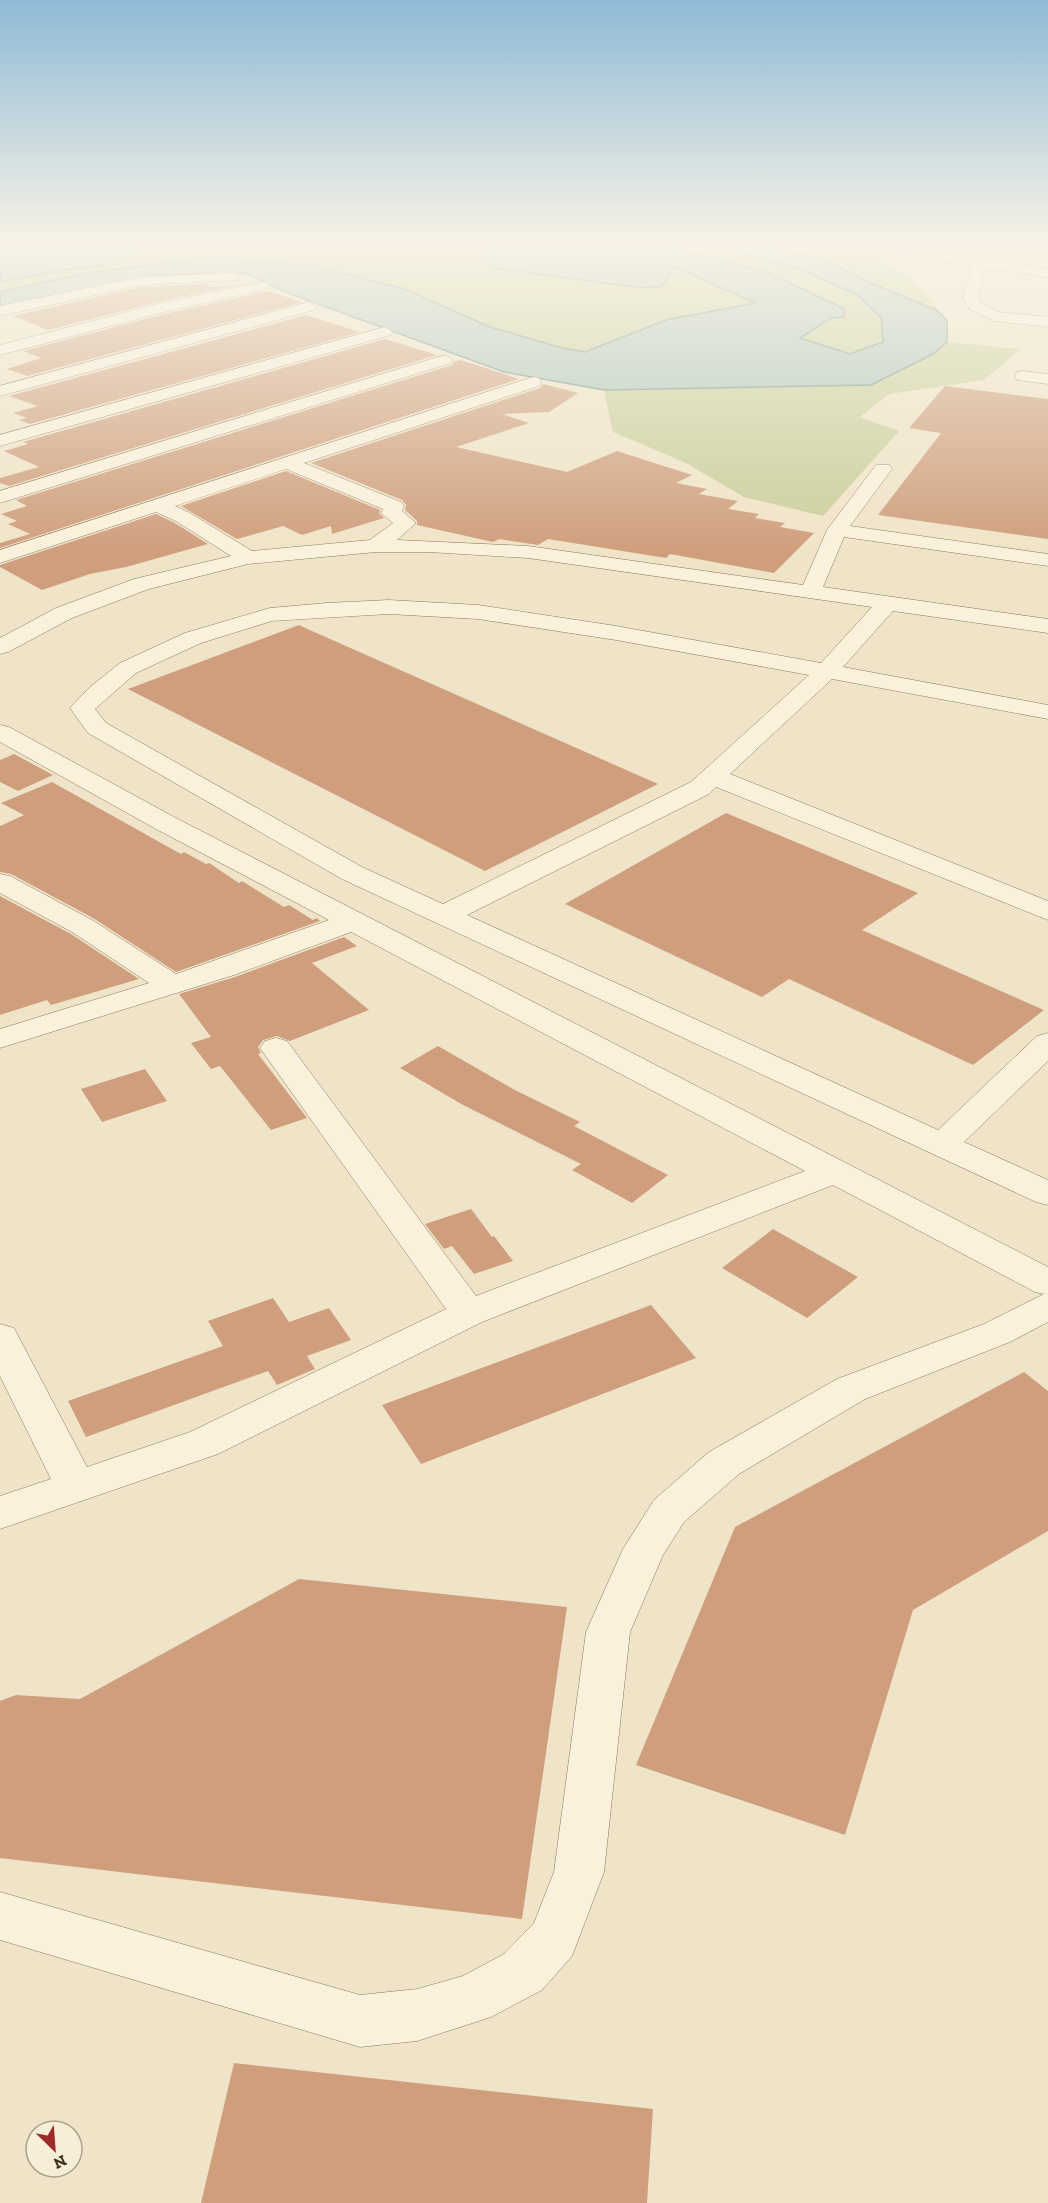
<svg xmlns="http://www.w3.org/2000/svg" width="1048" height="2203" viewBox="0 0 1048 2203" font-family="'Zilla Slab',serif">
<rect width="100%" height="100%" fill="#f0e4c8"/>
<!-- green -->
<path fill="#c9cf9b" d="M0,242H852C877,257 905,273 926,294C934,302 938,312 947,320V342L1021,349L984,380L889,394L860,417L899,431L823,516L744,497L686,463L613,432L604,390L562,348L490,327L213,258L92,272L0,292Z"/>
<!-- water -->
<g fill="#a9c4bc" stroke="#6f938a" stroke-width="1.5">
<polygon points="14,242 145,242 127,259 100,257 103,266 75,268 0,282 0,252"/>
<polygon points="478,242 665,242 677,249 768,273 845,309 844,317 831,318 800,338 850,354 883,342 881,317 857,295 801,269 741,254 714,242 755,242 767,248 828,261 871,283 936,310 947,320 947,342 933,354 871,385 604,390 504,372 288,293 244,273 160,275 0,307 0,292 92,272 213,258 313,266 402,288 490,327 562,348 585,352 666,320 755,303 675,267 662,286 643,288 493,268"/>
</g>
<!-- building -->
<g fill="#cf9f7d">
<polygon points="207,284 212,287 238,285 166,300 48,330 13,316 141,287"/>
<polygon points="268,291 302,302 27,376 7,369 41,358 23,351 169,313"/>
<polygon points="306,315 360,332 30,424 19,420 27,418 13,413 38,406 9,396"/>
<polygon points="385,339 437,355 9,486 0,483 0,478 39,467 4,451 28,444 23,442"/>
<polygon points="461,360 519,379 0,548 0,543 30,534 8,524 17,521 1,514 27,506 16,500 452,365 455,361"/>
<polygon points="543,384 578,393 549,412 502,414 529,423 456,447 567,472 617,451 692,475 676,483 707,489 699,494 738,501 728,509 759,514 755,518 785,523 780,527 814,533 774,573 670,554 666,558 548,539 538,545 499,539 493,542 417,525 417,521 405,510 406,505 402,500 311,463 540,388"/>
<polygon points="945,386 1048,399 1048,539 878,515 941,433 909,428"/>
<polygon points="286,471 380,510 379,513 384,518 332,534 331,526 302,535 283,526 237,539 181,506"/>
<polygon points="156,514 175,523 208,544 126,567 90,574 42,590 0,567 0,565"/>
<polygon points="299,625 312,631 658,784 485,871 128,689"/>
<polygon points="14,754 53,775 18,791 0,782 0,760"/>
<polygon points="52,782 181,854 184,852 206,864 209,863 239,883 242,881 284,907 289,905 313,920 317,918 320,921 176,972 93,918 11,874 0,872 0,826 24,815 1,803"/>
<polygon points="726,813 918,893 862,930 1044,1010 973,1065 789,979 762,997 565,904"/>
<polygon points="0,896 71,934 139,979 51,1005 47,1000 0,1015"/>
<polygon points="344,937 357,946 312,963 369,1010 290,1041 277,1036 263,1040 258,1047 261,1053 258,1054 307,1118 271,1130 220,1066 211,1069 191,1043 211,1037 179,994 235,977"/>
<polygon points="438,1046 515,1090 580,1122 574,1126 668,1175 632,1203 572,1170 581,1164 463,1105 400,1068"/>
<polygon points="145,1069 167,1101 102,1122 81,1089"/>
<polygon points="471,1209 492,1237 494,1236 513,1261 474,1274 452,1246 444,1249 425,1224"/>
<polygon points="773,1229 858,1277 807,1318 722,1268"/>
<polygon points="273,1298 289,1322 329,1308 351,1340 307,1356 315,1369 277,1385 268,1371 86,1437 68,1401 223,1346 208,1321"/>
<polygon points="651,1305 696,1358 421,1464 382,1405"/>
<polygon points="1024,1372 1048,1391 1048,1531 913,1610 845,1835 636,1765 735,1527"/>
<polygon points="299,1579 567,1607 522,1919 0,1858 0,1701 16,1695 80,1699"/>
<polygon points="234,2063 653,2109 647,2203 201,2203"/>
</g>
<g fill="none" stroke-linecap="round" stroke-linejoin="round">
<defs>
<g id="minor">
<polygon points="898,247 1048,269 1048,277 986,268 978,296 981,303 998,312 1048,317 1048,327 994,321 969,309 962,296 973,266 893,254 891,251"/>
<polygon points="234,273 239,274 241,277 239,280 141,285 0,316 0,306 141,277"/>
<polygon points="262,282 267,283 269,286 267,289 168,311 0,355 0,345 166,302"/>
<polygon points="309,302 317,307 314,310 0,396 0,386"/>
<polygon points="385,327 393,332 391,335 0,446 0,435"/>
<polygon points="445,355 453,360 451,363 0,503 0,491"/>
<polygon points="1023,371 1048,374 1048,384 1017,380 1015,376 1017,372"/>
<path d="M533,377L539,378L541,382L539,386L304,463L401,502L404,506L402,511L416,523L397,540L528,546L803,585L827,530L876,465H890L892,469L850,526L1048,554V566L844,537L823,587L1048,619V633L893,611L843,667L1048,705V719L832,679L730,774L1048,901V920L716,787L709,794L467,915L938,1130L1037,1036L1048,1033V1061L964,1142L1048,1180V1205L1036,1202L342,879L88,733L70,708L90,687L120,663L185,633L270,608L327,603L389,600L478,605L616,626L821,663L872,607L528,558L429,552H376L248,564L149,589L72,618L8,652L0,654V638L56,608L134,579L231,556L176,521L156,512L0,563V550ZM286,469L383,509L381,513L393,523L370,540L252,551L190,513L175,506ZM389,614L478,619L616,640L809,675L691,782L443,904L362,867L106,723L95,709L136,673L201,643L272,621Z"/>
<polygon points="0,725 9,727 174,817 1048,1267 1048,1322 1010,1342 865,1399 739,1474 684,1522 663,1555 630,1632 604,1872 572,1956 542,1990 491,2017 417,2041 360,2047 0,1940 0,1892 360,1995 417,1989 463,1976 504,1954 534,1923 554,1872 586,1632 623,1549 654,1500 709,1452 837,1379 984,1324 1044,1294 1035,1292 833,1185 482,1322 218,1454 0,1529 0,1496 51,1479 0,1376 0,1324 14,1328 87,1467 190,1432 446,1309 260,1048 265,1041 276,1038 287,1041 476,1296 805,1171 351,932 234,975 0,1048 0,1029 149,983 72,932 0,893 0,874 10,876 92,920 176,974 329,920 156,829 0,742"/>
</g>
</defs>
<!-- minor casing -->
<use href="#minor" stroke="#8d765c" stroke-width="1"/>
<!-- minor -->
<use href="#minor" fill="#faf1dc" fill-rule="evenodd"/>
</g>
<!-- sky -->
<linearGradient id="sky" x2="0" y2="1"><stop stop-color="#8fbad6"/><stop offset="0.44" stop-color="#f8f3e6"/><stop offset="1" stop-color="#f8f3e6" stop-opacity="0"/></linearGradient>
<rect width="1048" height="551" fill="url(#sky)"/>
<!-- north arrow -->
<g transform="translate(54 2149) rotate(155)"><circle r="28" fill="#f7eed8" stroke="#ada18e" stroke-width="1.5"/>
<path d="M0-4.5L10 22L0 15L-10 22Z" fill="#9e2a2b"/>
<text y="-9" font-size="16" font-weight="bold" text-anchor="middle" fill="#3d2e20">N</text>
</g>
</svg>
